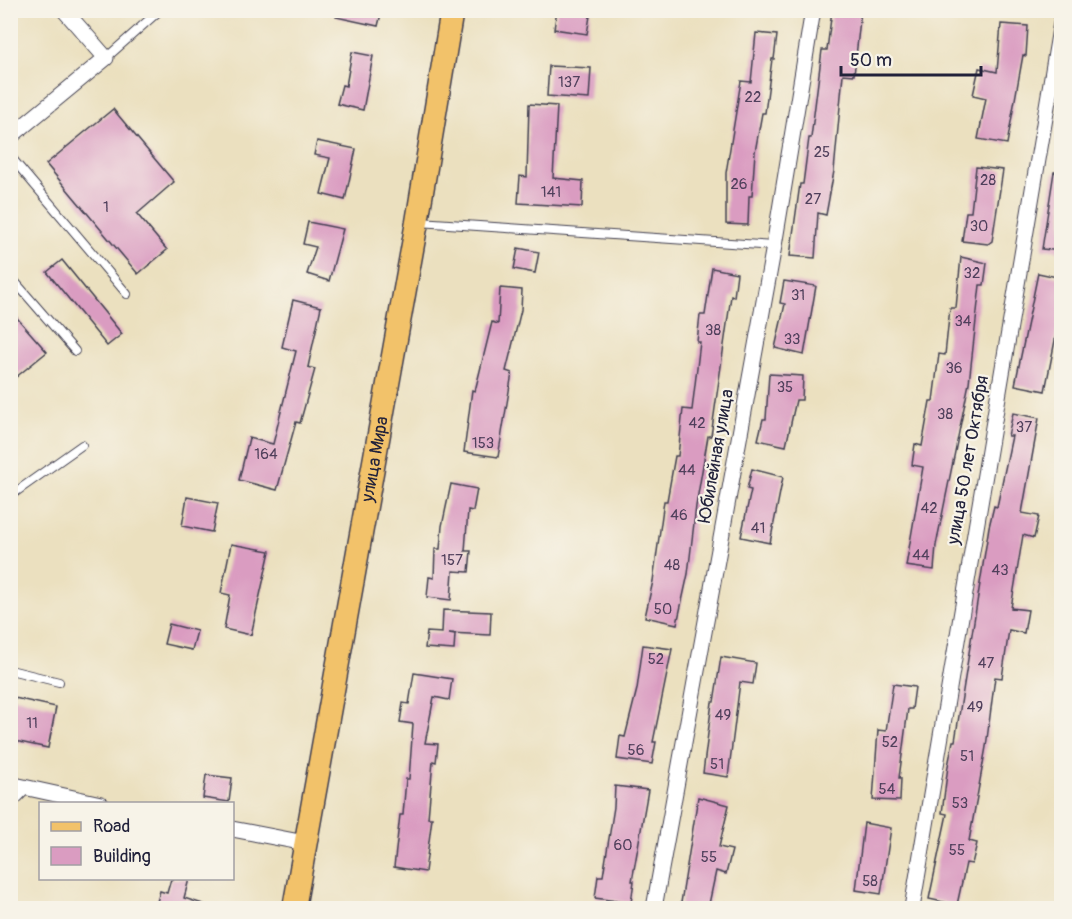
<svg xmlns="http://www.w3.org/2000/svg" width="1072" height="919" viewBox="0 0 1072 919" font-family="Pangolin,sans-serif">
<rect width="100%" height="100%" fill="#f7f3e8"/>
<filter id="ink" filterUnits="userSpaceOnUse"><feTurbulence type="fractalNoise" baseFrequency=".0167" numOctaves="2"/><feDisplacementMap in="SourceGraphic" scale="12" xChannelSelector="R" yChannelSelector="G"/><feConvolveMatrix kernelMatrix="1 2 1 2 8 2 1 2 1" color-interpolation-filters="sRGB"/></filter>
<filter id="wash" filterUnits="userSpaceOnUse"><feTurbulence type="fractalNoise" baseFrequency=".008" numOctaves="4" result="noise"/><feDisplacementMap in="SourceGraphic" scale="24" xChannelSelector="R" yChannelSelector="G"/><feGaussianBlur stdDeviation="1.35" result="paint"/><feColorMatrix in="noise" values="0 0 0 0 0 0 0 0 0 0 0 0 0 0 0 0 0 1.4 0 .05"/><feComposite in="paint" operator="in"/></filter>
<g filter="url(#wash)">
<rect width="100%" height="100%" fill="#ebe0bf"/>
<g id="blocks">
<!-- building -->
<g fill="#da9cc1">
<polygon points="337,10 382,10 378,26 336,17"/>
<polygon points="557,10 591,10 587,34 554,29"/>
<polygon points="832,10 861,10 854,75 843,74 834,171 826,215 818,213 815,258 790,256 800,184 803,184 809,138 811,138 822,50 827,50"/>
<polygon points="1001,24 1028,26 1026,56 1023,55 1007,144 978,139 986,98 973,95 979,68 997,72"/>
<polygon points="756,33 777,35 774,59 772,59 765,113 762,113 755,152 752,196 749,196 748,225 726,224 726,173 741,81 751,82"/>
<polygon points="352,52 373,56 363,110 337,104 342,85 346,86"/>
<polygon points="549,66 591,68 589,99 547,96"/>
<polygon points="529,104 557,106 553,178 583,181 582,207 518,203 520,176 527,177"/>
<polygon points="113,109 174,182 137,214 167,250 138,274 46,164"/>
<polygon points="317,141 356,149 345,200 321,194 330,158 314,155"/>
<polygon points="976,167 1003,170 992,241 988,244 962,241 966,212 971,212"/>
<polygon points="1054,172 1062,172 1062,251 1042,249"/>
<polygon points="308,222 343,229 329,281 307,274 316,247 303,244"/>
<polygon points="518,248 539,252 535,273 514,269"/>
<polygon points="961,257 987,263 984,285 980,285 969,383 936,545 934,570 906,566 923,467 912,465 915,444 922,446 930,401 933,401 939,354 945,355 950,308 956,308"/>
<polygon points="62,260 122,334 107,346 47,272"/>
<polygon points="712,268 737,273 734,297 731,296 711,436 708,436 696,506 688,574 677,624 645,617 653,581 664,501 667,501 675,456 678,456 683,409 692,410 700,342 697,342 700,315 705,315"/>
<polygon points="1038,273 1062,278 1062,305 1045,391 1015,385"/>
<polygon points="784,281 816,286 804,355 775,348 785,304 780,303"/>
<polygon points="500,288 522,290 521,310 506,371 512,373 498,457 464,452 472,390 475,391 492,322 498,324"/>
<polygon points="293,300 321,307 308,367 315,369 300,423 296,422 277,490 239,480 249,438 273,444 296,351 282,347"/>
<polygon points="10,310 47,352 10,382"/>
<polygon points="769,374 803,376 802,400 796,400 786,446 758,440 763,419 766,419"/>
<polygon points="1013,413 1039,418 1022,513 1039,516 1034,538 1023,535 1011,608 1028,610 1024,633 1009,630 1002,678 995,677 986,747 969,841 977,843 972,864 966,863 957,905 929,899 947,814 942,813 948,766 953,741 955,741 989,527 994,506 997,507 1012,436 1008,436"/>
<polygon points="752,469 783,477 770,543 741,537 751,490 747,489"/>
<polygon points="451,484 477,489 473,511 468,510 465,551 471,551 469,572 453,571 451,600 427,597 429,577 434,578 435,549 440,549 442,526"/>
<polygon points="187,497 218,503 212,532 182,526"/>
<polygon points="231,544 270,551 251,635 224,629 230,595 221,593"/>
<polygon points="443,610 491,612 490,635 449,633 455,634 454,650 425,648 427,632 442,633"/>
<polygon points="169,624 197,631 192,650 164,644"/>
<polygon points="643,645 672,649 653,742 656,742 652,764 617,759 620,736 625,737 637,689"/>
<polygon points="721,657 756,663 753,684 740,682 728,777 703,773 712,702 714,702"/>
<polygon points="414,673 452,679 449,700 434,697 425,743 438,744 436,762 433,761 428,818 432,818 425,872 394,867 400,815 403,815 406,779 409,779 413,724 400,722 403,703 409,704"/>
<polygon points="893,684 915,687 912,709 908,709 899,778 901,778 900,801 873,800 878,730 886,731"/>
<polygon points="10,697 56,707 48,748 10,740"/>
<polygon points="206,775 232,778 229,802 203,798"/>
<polygon points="615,786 648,790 632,881 634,881 631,903 595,898 598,876 603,876 614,807"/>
<polygon points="698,797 729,805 719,847 732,850 726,874 716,871 708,909 680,909"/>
<polygon points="864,823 891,828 881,894 856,890"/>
<polygon points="171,879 189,879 184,898 206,905 205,909 155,909 160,891 167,893"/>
</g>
</g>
</g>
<g filter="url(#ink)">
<use href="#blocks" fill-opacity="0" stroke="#403e4f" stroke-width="1.5"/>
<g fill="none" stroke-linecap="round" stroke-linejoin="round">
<defs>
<g id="lane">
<polyline points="106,58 160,10"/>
<polyline points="10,156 127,294"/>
<polyline points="419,222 774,246"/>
<polyline points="10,276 75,351"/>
<polyline points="10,496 82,445"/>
<polyline points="10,670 59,682"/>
<polyline points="10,806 27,789"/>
</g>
<g id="street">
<polyline points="10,137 106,58 64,10"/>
<polyline points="10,784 101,804"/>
<polyline points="232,829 305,843"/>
<polyline points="654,908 774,246 813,10"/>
<polyline points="912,908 1062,17"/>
</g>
<g id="primary">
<path id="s1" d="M294,908L417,222L452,10"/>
</g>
</defs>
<!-- lane casing -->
<use href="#lane" stroke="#403e4f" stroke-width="10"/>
<!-- street casing -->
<use href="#street" stroke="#403e4f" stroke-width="17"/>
<!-- primary casing -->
<use href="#primary" stroke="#403e4f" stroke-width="25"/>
<!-- lane -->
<use href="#lane" stroke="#fff" stroke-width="8"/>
<!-- street -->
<use href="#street" stroke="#fff" stroke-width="15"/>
<!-- primary -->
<use href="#primary" stroke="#f2c26a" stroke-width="22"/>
</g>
</g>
<g text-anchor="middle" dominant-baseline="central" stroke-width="4.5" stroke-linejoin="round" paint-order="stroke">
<!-- number labels -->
<g font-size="15" fill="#50405c">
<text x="569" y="82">137</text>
<text x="753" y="97">22</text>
<text x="822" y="152">25</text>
<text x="988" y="180">28</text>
<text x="739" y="184">26</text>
<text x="551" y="192">141</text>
<text x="813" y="199">27</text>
<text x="106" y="207">1</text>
<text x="979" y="226">30</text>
<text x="972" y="273">32</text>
<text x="798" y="295">31</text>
<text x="963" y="321">34</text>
<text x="713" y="330">38</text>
<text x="792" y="339">33</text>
<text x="954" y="368">36</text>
<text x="785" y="387">35</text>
<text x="945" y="414">38</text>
<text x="697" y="423">42</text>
<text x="1024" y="427">37</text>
<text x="483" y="443">153</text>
<text x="266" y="454">164</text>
<text x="687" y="470">44</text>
<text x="929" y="508">42</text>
<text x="679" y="515">46</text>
<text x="758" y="528">41</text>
<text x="921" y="555">44</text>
<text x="452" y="560">157</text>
<text x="672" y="565">48</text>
<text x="1000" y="570">43</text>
<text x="663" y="609">50</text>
<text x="656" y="659">52</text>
<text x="986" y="663">47</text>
<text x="975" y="707">49</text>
<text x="723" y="715">49</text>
<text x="32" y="723">11</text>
<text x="890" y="742">52</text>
<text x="636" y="750">56</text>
<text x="967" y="756">51</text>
<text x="717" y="764">51</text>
<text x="887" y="789">54</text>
<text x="960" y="803">53</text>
<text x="623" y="845">60</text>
<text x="957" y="850">55</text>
<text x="709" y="857">55</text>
<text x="870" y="881">58</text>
</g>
<!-- street labels -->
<g font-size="18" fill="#22223b" stroke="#f7f3e8">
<text transform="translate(716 456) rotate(-80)">Юбилейная улица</text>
<text stroke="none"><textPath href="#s1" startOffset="456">улица Мира</textPath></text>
<text transform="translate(968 460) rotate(-80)">улица 50 лет Октября</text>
</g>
</g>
<!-- margin -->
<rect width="1072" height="919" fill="none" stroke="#f7f3e8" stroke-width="36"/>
<!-- legend -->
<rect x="39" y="802" width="195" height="78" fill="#f7f3e8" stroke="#a29fa3" stroke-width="1.5"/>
<rect x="51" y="822" width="30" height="9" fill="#f2c26a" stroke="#a29fa3" stroke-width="1.5"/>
<text x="93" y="832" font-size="18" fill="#22223b">Road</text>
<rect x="51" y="847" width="30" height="18" fill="#da9cc1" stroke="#a29fa3" stroke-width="1.5"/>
<text x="93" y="862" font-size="18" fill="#22223b">Building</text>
<!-- scale -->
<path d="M841 66v9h140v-9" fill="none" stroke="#22223b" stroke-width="3"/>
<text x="850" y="66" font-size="18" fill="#22223b" stroke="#f7f3e8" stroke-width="4.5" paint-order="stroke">50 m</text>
</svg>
